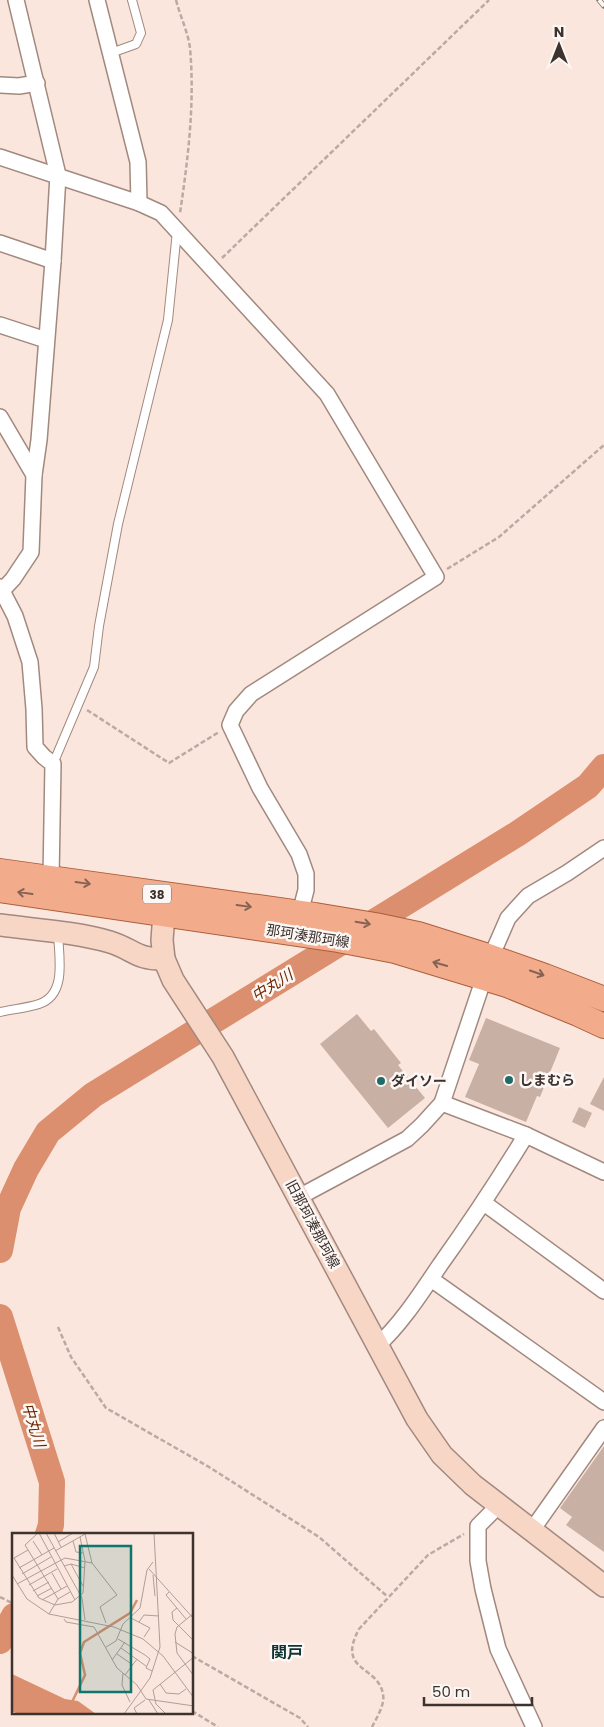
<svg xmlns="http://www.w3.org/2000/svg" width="604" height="1727" viewBox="0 0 604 1727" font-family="Poppins,'Noto Sans JP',sans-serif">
<rect width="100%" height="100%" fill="#fbe6dd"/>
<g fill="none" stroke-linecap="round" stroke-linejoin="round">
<!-- river -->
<g stroke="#db8f6e" stroke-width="26">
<polyline points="0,1250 8,1208 26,1169 48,1132 93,1095 517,834 588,786 604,767"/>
<polyline points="0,1317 52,1482 51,1525 48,1534"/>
<polyline points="0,1641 14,1616"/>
</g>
</g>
<!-- building -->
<g fill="#c9b0a5">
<polygon points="357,1014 371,1031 374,1029 401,1063 398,1065 425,1098 388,1128 320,1044"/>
<polygon points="486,1018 560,1048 540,1097 537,1096 526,1122 465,1097 479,1064 469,1060"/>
<polygon points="604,1077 604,1111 590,1104"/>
<polygon points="579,1107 592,1113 585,1128 572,1122"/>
<polygon points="604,1446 604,1552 566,1525 572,1517 560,1508"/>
</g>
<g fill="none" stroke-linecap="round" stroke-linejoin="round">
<defs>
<g id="lane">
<polyline points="111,53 136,44 141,33 132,0"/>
<polyline points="53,764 94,667 99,626 118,524 168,320 177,231"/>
<path d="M0,1012C13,1009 27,1008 39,1004C67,995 59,957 58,934"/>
</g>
<g id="street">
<polyline points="97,0 138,162 139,203"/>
<polyline points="0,85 19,86 37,83"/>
<polyline points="0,157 139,203 161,213 327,394 436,577 251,694 236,711 230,725 260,788 299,854 306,874 306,890 300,913"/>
<polyline points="0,243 53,261"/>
<polyline points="0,325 46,340"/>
<polyline points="0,417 34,475"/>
<polyline points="0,587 15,616 30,662 34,709 35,747 44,757 53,764 51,878"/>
<polyline points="0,593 13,579 31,552 34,475 39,440 53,261 58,175 16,0"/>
<polyline points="442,1103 526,1135 604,1172"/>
<polyline points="299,1197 407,1139 422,1125 442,1103 491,957 508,918 528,896 567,873 604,848"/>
<polyline points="484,1203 604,1291"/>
<polyline points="431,1279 604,1402"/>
<path d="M377,1346C402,1323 421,1293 440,1265C470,1223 499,1179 526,1135"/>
<polyline points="499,1505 478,1526 478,1561 483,1589 498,1649 534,1727"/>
<polyline points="532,1530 604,1428"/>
</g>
<g id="secondary">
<polyline points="164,914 162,940 164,959 173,980 223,1057 417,1419 442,1455 473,1485 604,1586"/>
<path d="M0,925C37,930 75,932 110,942C133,949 137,960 164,959"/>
</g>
<g id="primary">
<polyline points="0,871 315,915 375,925 418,934 491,957 545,976 604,999"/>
<polyline points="0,890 338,940 395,951 507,985 578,1014 604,1026"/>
</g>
</defs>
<!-- lane casing -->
<use href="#lane" stroke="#a2897f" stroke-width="10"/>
<!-- street casing -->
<use href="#street" stroke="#a2897f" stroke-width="18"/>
<!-- secondary casing -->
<use href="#secondary" stroke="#a2897f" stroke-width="24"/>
<!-- primary casing -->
<use href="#primary" stroke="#ac5e3a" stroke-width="26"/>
<!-- path -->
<g stroke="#bba9a2" stroke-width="2.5" stroke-dasharray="5 2.5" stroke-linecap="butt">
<path d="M176,0C180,16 188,32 190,48C195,103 188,159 180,213"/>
<polyline points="222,258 489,0"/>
<polyline points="447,569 499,537 604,445"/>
<polyline points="87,710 169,763 219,732"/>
<polyline points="58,1327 71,1357 106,1408 209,1467 319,1537 388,1597"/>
<polyline points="0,1597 14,1604"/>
<polyline points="192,1656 300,1718 308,1727"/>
<polyline points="192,1711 218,1727"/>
<path d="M372,1727C377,1717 385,1705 383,1694C378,1665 336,1672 359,1629L428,1555L464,1534"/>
</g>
<!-- lane -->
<use href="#lane" stroke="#fff" stroke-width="8"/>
<!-- street -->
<use href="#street" stroke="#fff" stroke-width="15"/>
<!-- secondary -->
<use href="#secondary" stroke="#f8d6c6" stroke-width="21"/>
<!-- primary -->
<use href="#primary" stroke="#f2ac8c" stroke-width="24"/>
<defs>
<polyline id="rail" points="599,0 604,6"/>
</defs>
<!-- rail casing -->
<use href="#rail" stroke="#857771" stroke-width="5.5"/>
<!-- rail -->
<use href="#rail" stroke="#fcf7f4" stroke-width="4" stroke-dasharray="11" stroke-linecap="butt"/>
</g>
<!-- one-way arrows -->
<defs><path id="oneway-shaft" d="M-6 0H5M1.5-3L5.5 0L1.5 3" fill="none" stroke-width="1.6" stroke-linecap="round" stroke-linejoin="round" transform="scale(1.25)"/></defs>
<g stroke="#856354">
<use href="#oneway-shaft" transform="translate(83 883) rotate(8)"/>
<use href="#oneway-shaft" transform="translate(25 893) rotate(-172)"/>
<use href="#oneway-shaft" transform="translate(244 906) rotate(8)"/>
<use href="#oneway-shaft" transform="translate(363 923) rotate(10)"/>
<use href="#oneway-shaft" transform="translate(440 964) rotate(-164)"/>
<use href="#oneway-shaft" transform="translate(537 973) rotate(19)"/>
</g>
<!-- markers -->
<g fill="#1f6b6a" stroke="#fcf7f4" stroke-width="2">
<circle cx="509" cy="1080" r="5"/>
<circle cx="381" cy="1081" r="5"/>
</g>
<g text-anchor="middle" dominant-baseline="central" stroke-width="5" stroke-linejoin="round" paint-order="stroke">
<!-- shield labels -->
<rect fill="#fcf7f4" stroke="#766d69" stroke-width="1" x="143" y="884.5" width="28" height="19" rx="4"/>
<g font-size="12" font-weight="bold" fill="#3c322e">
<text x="157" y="894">38</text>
</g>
<!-- street labels -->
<g font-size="14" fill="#3c322e" stroke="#fcf7f4">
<text transform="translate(308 936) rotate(9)">那珂湊那珂線</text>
<text transform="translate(313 1224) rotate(62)">旧那珂湊那珂線</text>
</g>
<!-- poi labels -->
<g font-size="14" font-weight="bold" fill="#3c322e" stroke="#fcf7f4" text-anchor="start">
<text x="519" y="1080">しまむら</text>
<text x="391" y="1081">ダイソー</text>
</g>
<!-- water labels -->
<g font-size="15" font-style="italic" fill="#6b2701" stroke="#fcf7f4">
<text transform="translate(272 985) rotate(-32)">中丸川</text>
<text transform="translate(34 1425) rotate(73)">中丸川</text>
</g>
<!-- quarter labels -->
<g font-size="16" font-weight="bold" fill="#103333" stroke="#fcf7f4">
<text x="287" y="1652">関戸</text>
</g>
</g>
<!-- overview -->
<g transform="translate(12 1533)">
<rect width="181" height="181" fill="#fbe6dd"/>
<path d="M0,141L53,166L66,168L84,181H6L0,178Z" fill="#db8f6e"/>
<path fill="none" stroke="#db8f6e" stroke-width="2.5" d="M60,169L73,142L68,120L72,109L118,80L125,67"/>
<path fill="none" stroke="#af9e97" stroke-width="1" d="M26,0L13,12L46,66M27,0L63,67M34,0L70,65L73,87M42,0L49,14M73,1L80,30M21,8L30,22M61,8L64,19L71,20M46,9L61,0M16,17L2,25L27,65L43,72L60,69L71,60L73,28L68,4M43,18L73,1M59,31L71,53M52,33L59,31L73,35M7,35L42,15M137,36L182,86M40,40L49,56M10,41L39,24M0,42L15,66L37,81L102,94L131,106L151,123L182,165M141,42L143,63M5,51L53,25L80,30L105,62L88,74L94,90M17,52L45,36M21,58L37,49M157,59L154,62L174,86M25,63L40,55M30,67L55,53M165,75L160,79L161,87L182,108M182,80L165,94L163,101L165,120L182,143M37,81L46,66L58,59M119,85L138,95L132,104M52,86L54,89L82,94L105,135L125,152L134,166L182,173M127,89L132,82L147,83M106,106L133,122L138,126L134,135L140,138M163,109L182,121M94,114L104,108L111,91L128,75L135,37L141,29M109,115L134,133M105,121L121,132M100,127L113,109M111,140L110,152L118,169M113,142L125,126M148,151L154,160L167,161L174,156M137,167L146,181M112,181L138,145L148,114L142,0M125,181L122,175L133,167M154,181L144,171L141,157L182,124"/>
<path fill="#0f766e" fill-opacity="0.15" stroke="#0f766e" stroke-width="2.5" d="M68,13H119V159H68Z"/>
<rect width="181" height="181" fill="none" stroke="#3c322e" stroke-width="2.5"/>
</g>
<!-- north arrow -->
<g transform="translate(559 45)" stroke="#fcf7f4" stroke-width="4" paint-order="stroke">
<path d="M0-4L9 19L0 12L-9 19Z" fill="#3c322e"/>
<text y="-8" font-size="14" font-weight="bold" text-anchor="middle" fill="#3c322e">N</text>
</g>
<!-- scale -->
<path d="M424 1697v8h108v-8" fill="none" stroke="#3c322e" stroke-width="2.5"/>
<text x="432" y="1697" font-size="15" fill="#3c322e" stroke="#fcf7f4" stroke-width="4" paint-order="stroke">50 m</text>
</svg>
